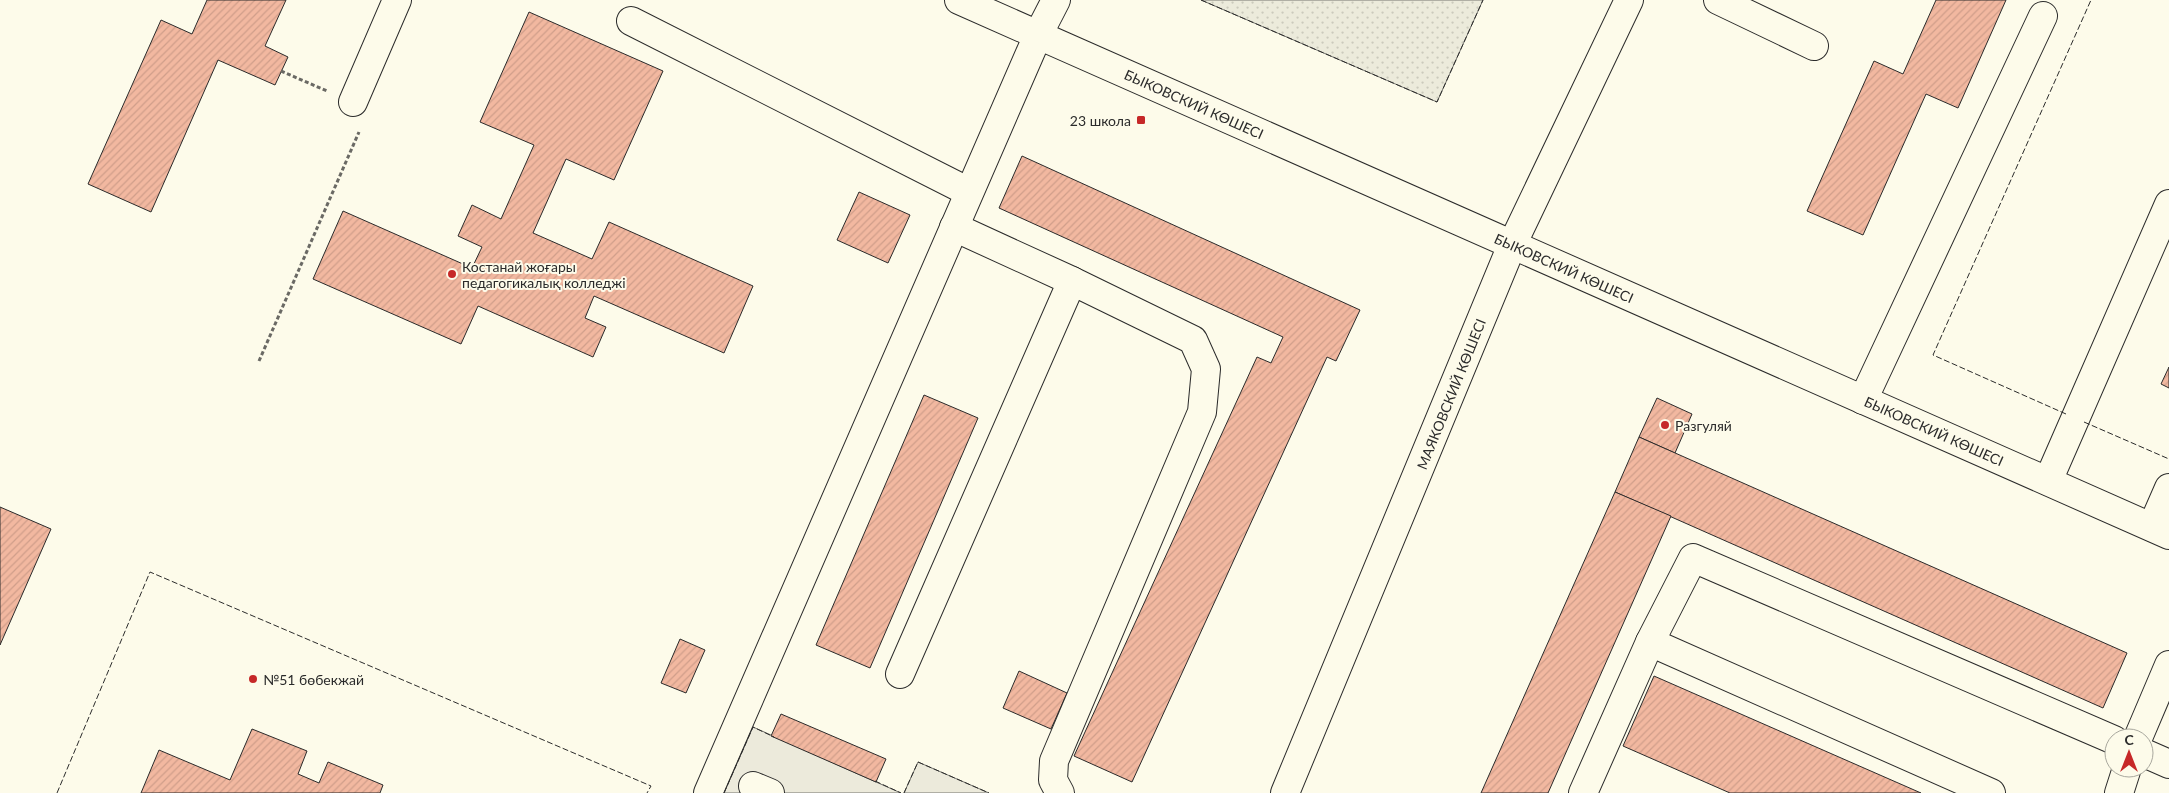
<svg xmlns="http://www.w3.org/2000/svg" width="2169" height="793" viewBox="0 0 2169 793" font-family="Lato,sans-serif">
<defs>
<pattern id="grass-dots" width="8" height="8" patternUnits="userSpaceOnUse" patternTransform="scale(1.25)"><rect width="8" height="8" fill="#ecebdb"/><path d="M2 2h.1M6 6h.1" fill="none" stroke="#cbcabc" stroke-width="1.8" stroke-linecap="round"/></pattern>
<pattern id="building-hatch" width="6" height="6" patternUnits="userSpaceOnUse" patternTransform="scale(1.25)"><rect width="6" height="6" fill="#f2b8a0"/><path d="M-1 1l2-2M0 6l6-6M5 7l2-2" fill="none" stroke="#d09e8a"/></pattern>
</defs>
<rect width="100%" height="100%" fill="#fdfbea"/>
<!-- grass -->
<polygon fill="url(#grass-dots)" stroke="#74746e" points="1201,0 1483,0 1437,102"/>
<!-- parking -->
<g fill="#eceadb" stroke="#74746e">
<polygon points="753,727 876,782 901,793 724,793"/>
<polygon points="918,762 989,793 904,793"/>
</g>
<!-- building -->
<g fill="url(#building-hatch)" stroke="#2b2b2b">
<polygon points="207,0 286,0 265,46 288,57 275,85 218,60 151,212 88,184 161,20 192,34"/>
<polygon points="1936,0 2006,0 1958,108 1926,94 1863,235 1807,211 1874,61 1903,74"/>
<polygon points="529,12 663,71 614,180 566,159 533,233 592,259 609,222 753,286 724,353 594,296 585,318 606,327 593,357 478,306 461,344 313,279 343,211 472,268 482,247 458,236 472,205 501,219 534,145 480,122"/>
<polygon points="1022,156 1360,310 1336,361 1327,357 1132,782 1074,756 1257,357 1271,363 1283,337 999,208"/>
<polygon points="859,192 910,215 888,263 837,240"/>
<polygon points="2169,367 2169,388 2161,384"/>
<polygon points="924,395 978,418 870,668 816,645"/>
<polygon points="1657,398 1692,414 1675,453 1639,437"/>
<polygon points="1639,437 2127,653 2103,708 1615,492"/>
<polygon points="1615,492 1671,516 1548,793 1481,793"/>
<polygon points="0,507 51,529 0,645"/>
<polygon points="680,639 705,650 686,693 661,683"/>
<polygon points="1019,671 1067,693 1051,729 1003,708"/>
<polygon points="1654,676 1921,793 1730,793 1623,746"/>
<polygon points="781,714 886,759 876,782 771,736"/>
<polygon points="252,729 307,751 298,774 319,783 328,762 383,785 380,793 141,793 159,750 230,780"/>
</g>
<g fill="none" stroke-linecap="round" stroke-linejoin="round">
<defs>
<g id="minor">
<polyline points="1718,0 1814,46"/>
<polyline points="631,21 969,192"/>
<polyline points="353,102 397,0"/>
<polyline points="954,227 1072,281 1193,340 1206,369 1202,412 1054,761 1053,780 1060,793"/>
<polyline points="1863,400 2043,16"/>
<polyline points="2048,481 2169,204"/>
<polyline points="2152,527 2169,488"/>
<polyline points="1650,642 1991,793"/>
<polyline points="900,674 1072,281"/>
<polyline points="2138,738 2169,665"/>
<polyline points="2144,753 2169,764"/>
<polyline points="753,786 770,793"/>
<polyline points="708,793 1038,35 1056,0"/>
<polyline points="1285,793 1512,245"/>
<polyline points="1583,793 1650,642 1693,558 2114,740"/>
<polyline points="2119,793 2127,768"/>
</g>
<g id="major">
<polyline points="959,0 2169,535"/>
<polyline points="1512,245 1629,0"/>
</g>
</defs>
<!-- minor casing -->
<use href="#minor" stroke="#2b2b2b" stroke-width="30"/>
<!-- major casing -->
<use href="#major" stroke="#2b2b2b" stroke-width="30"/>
<!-- path -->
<g stroke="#6a6964" stroke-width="3" stroke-dasharray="4 2.5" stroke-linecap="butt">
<polyline points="281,71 327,91"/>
<polyline points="259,361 359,132"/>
</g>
<!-- minor -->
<use href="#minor" stroke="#fdfbea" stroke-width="28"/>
<!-- major -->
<use href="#major" stroke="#fdfbea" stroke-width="28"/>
<!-- fence -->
<g stroke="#2b2b2b" stroke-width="1" stroke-dasharray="6 2.5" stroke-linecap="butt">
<polyline points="1201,0 1437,102 1483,0"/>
<polyline points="2066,414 1933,355 2091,0"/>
<polyline points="2084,422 2169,459"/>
<polyline points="875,781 901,793"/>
<polyline points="57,793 150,572 651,786 647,793"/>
<polyline points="724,793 753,727 774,737"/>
<polyline points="904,793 918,762 989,793"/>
</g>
</g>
<!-- markers -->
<g fill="#c62828" stroke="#fdfbea" stroke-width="2">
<rect x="1136" y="115" width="10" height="10" rx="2.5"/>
<circle cx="452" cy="274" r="5"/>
<circle cx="1665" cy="425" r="5"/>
<circle cx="253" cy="679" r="5"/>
</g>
<g text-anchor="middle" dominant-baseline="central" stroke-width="4" stroke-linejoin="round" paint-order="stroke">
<!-- street labels -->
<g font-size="14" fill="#2b2b2b" stroke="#fdfbea">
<text transform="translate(1194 104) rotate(24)">БЫКОВСКИЙ КӨШЕСІ</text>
<text transform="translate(1564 268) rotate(24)">БЫКОВСКИЙ КӨШЕСІ</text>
<text transform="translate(1451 394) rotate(-68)">МАЯКОВСКИЙ КӨШЕСІ</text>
<text transform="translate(1934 431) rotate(24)">БЫКОВСКИЙ КӨШЕСІ</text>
</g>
<!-- poi labels -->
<g font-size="14" fill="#2b2b2b" stroke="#fdfbea" text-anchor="start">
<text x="1131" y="120" text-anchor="end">23 школа</text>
<text x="462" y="266">Костанай жоғары<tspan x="462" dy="16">педагогикалық колледжі</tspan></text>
<text x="1675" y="425">Разгуляй</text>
<text x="263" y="679">№51 бөбекжай</text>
</g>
</g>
<!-- north arrow -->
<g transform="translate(2129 753)"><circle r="24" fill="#fdfbea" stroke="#a9a89e"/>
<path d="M0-4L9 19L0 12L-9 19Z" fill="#c62828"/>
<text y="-8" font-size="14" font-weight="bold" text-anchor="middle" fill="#2b2b2b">С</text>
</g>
</svg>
